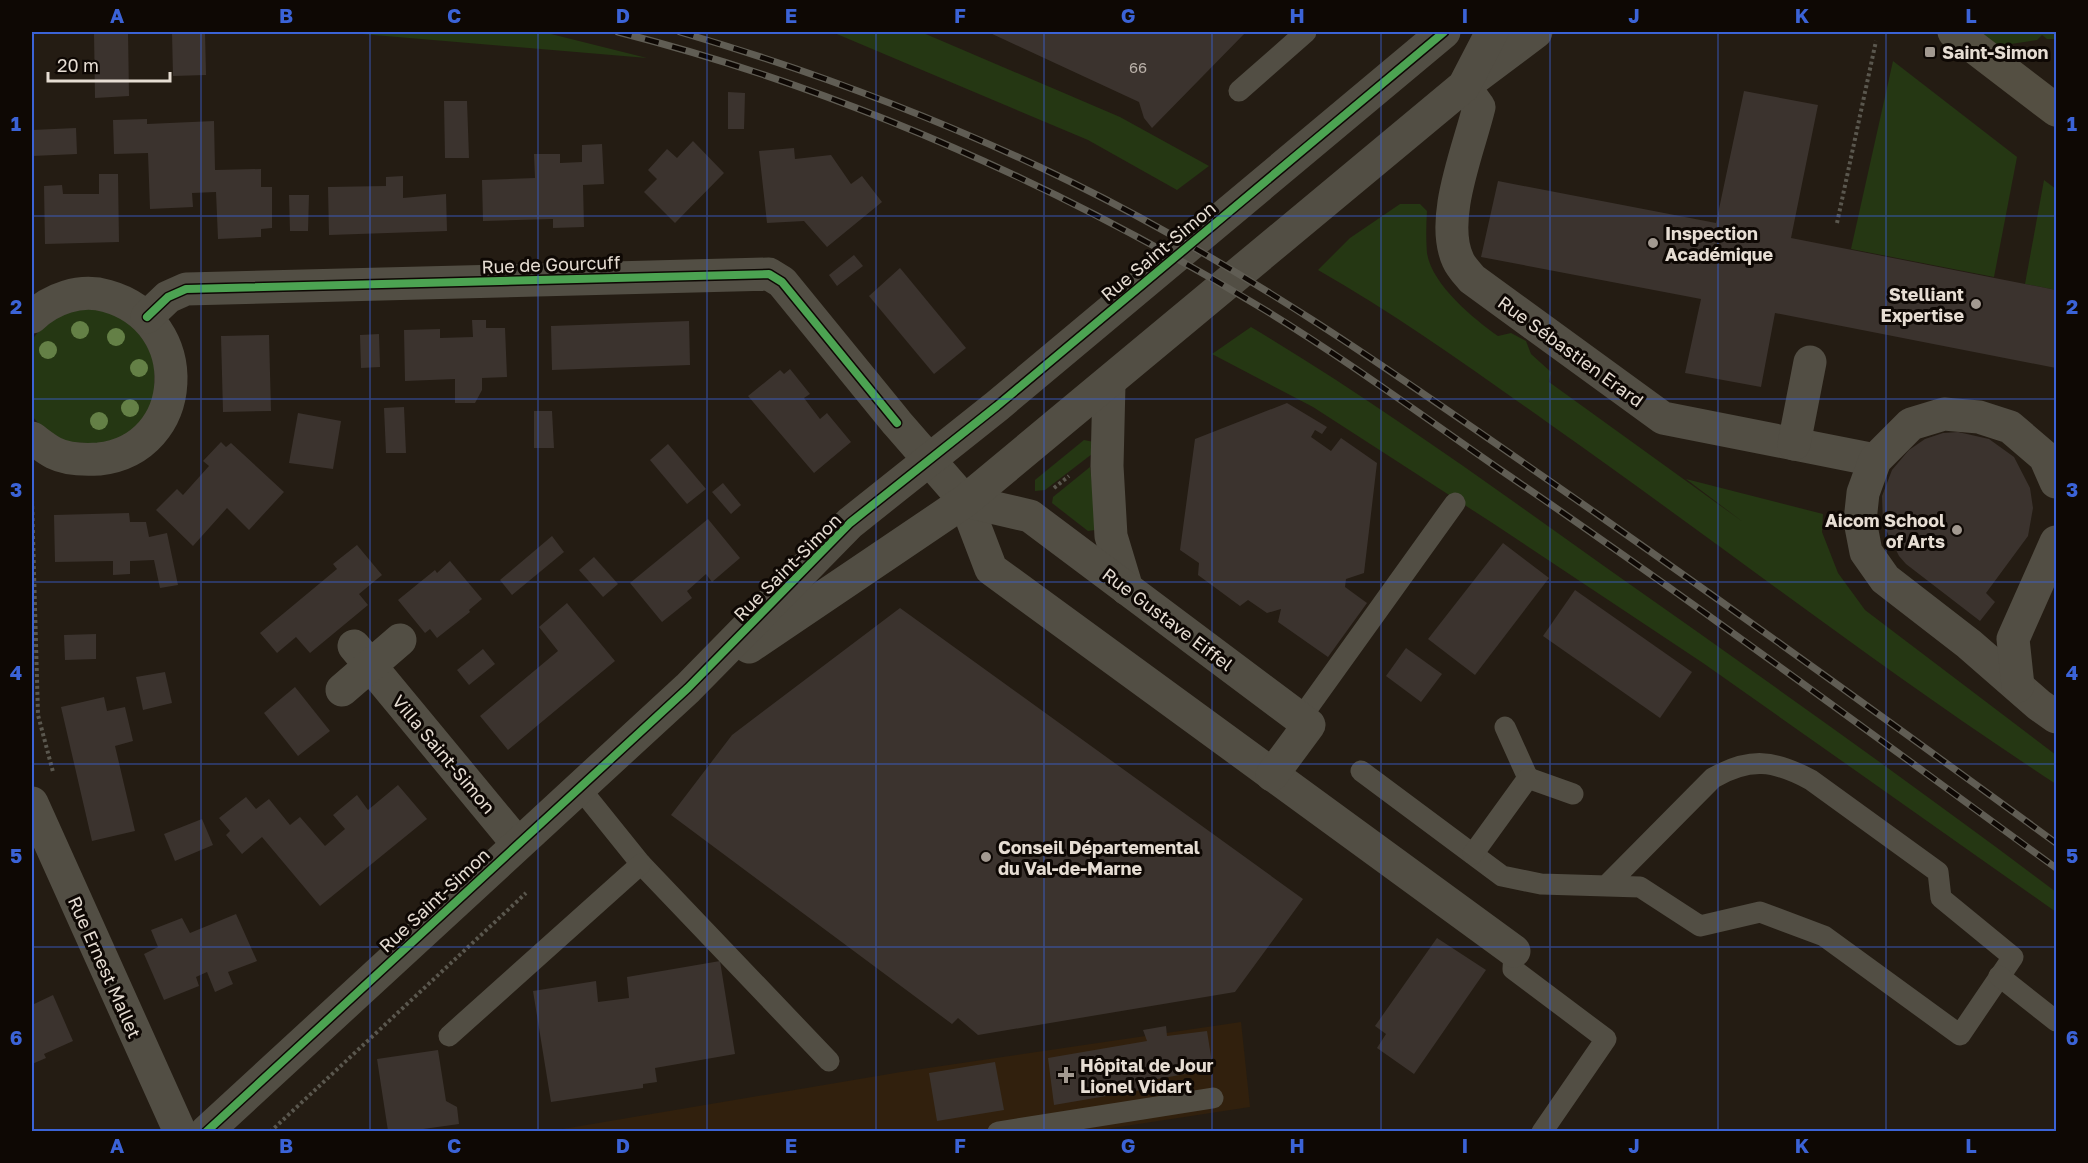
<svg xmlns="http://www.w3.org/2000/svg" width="2088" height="1163" viewBox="0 0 2088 1163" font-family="'Golos Text',sans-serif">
<rect width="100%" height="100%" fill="#241c13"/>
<!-- built -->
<polygon fill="#31200d" points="1241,1022 1250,1107 1086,1132 545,1132 901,1072"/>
<!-- green -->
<g fill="#253713">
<polygon points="338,32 543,32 647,58"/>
<polygon points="832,32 921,32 1120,117 1209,166 1177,190 1088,140"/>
<polygon points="1979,32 2056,32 2056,39 2047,39 2042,35 2037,40 1998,46"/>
<polygon points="1893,61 2017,157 1994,277 1851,249"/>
<polygon points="2044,180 2056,189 2056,290 2025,284"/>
<path d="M1400,204H1420L1427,211C1426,225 1426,240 1427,253C1432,285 1474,319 1498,336L1511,333L1526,341L1531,354L1551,372L1549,382L1743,522L1686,479L1823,514L1822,532L1838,573L1865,610L2056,755V784C1883,671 1720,544 1551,425C1475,371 1399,316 1318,270L1350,238Z"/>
<path d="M80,308H103L126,318L155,354L154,402L144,421L127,435L108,444L64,442L46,432L32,416V340C44,322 59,315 80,308Z"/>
<path d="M1251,327C1375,401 1493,487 1611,571C1760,676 1910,782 2056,892V912L1703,663L1494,524L1313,407L1212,354Z"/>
<polygon points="1084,440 1094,442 1092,454 1045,490 1035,491 1035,480"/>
<polygon points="1090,467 1097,524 1095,530 1088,531 1052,503 1053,497"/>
</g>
<!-- building -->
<g fill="#3b332e">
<polygon points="94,32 128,32 129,96 95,98"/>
<polygon points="172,32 205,32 206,75 173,76"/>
<polygon points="988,32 1246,32 1152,128 1144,118 1139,102"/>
<polygon points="1744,91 1818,105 1791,238 2056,290 2056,368 1775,313 1761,387 1685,373 1701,299 1481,257 1498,181 1716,223"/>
<polygon points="728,92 745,93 744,129 728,129"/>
<polygon points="444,101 467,101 469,158 445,158"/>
<polygon points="147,119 147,124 214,121 215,170 261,169 261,187 272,187 272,228 261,229 261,237 218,239 216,192 192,193 193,207 150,209 148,153 114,154 113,120"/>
<polygon points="76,128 77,154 32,156 32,130"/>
<polygon points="693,141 724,173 675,223 644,192 657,179 648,170 667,149 677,158"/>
<polygon points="602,144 604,184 583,185 584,227 553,228 553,219 483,221 482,180 535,178 534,154 560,154 560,163 582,162 582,145"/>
<polygon points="794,148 795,159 831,155 851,184 862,176 882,202 827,247 804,221 767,223 759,151"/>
<polygon points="99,174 118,174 119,242 45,244 44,186 62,185 63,194 99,194"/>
<polygon points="403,176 403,198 446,194 447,231 329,235 328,187 386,186 386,177"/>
<polygon points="289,195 309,195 308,231 290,231"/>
<polygon points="854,255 863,266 837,286 829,275"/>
<polygon points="900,268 966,348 934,374 869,296"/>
<polygon points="472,320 486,320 486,328 505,328 507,377 482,378 482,390 475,403 455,403 455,379 405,381 404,330 440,329 440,338 473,337"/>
<polygon points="689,321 690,365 552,370 551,326"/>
<polygon points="379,334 380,367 361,368 360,335"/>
<polygon points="269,335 271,411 223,412 221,336"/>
<polygon points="790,369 810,394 804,398 820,419 827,413 851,442 814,473 748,396 780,370 784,374"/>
<polygon points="1287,403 1327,427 1322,434 1315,430 1311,437 1331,451 1341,438 1377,463 1364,573 1346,579 1345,587 1367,603 1328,657 1278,622 1281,609 1267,613 1248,600 1240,606 1198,575 1199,563 1180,550 1195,439"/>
<polygon points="404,407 406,453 386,453 384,408"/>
<polygon points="534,411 552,411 554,448 534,448"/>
<polygon points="298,413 341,421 333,469 289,463"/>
<polygon points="1958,432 1989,439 2014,457 2030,488 2033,508 2028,536 1986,593 1995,602 1980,621 1906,564 1899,556 1883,524 1882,496 1892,470 1909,450 1925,439 1943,433"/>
<polygon points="221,442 226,447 231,443 284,492 249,530 227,508 193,546 156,510 177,489 183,495 209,466 203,461"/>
<polygon points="668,444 706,489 687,504 650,460"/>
<polygon points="723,483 741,505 731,514 712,492"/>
<polygon points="129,513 130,522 146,522 149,537 167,533 178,585 160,588 154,560 130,561 130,574 113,575 113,561 55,562 54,515"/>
<polygon points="708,519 740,558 712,582 706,574 687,591 692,598 662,622 630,583"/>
<polygon points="552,536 564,552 512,595 500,580"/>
<polygon points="1503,543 1549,578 1475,675 1428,639"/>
<polygon points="357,545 382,575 359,594 368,605 310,653 296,637 277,653 260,633 337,569 333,564"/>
<polygon points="594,557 618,584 603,597 579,570"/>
<polygon points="450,561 482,599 469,610 470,612 437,638 430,629 425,633 398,600 435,570 437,573"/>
<polygon points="1575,590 1692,672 1660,718 1543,636"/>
<polygon points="567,603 615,661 508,750 480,716 558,651 539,627"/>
<polygon points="900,608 1303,899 1235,992 978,1035 958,1018 952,1024 671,815 732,735"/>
<polygon points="96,634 96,659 65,660 64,635"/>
<polygon points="1406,648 1442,674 1421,702 1386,676"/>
<polygon points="483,649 495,664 469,685 457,670"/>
<polygon points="165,672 172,703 143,710 136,677"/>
<polygon points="295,687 330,731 298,756 264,713"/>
<polygon points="104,697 107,711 125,707 133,741 115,746 135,831 92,841 61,707"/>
<polygon points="398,785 427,819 320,906 262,837 242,854 226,835 230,831 219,818 246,797 256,809 269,799 290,825 300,817 325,846 345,829 333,815 357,795 368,810"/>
<polygon points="202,819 213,845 175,861 164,834"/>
<polygon points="236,914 257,961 228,972 233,984 215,992 207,972 196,977 199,986 164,1000 144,954 158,947 151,930 182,918 190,933"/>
<polygon points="1437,938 1486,970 1414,1074 1377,1048 1386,1034 1375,1026"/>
<polygon points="720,961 735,1054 655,1068 657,1082 643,1084 643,1088 551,1102 533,991 596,981 598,1002 629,998 627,977"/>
<polygon points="53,995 73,1041 44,1054 46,1058 32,1064 32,1005"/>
<polygon points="1166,1026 1167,1036 1207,1031 1213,1069 1152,1080 1153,1088 1054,1105 1048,1058 1147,1041 1143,1030"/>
<polygon points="438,1050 446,1101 457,1107 459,1124 409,1131 388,1131 377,1059"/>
<polygon points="995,1062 1004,1110 937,1121 929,1073"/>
</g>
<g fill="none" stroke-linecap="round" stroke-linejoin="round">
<!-- path -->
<g stroke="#5a574e" stroke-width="4" stroke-dasharray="3 3" stroke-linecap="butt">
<polyline points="1837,223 1876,41"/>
<polyline points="1054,488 1069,476"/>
<polyline points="32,500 38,715 53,772"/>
<polyline points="270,1132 526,893"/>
</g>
<!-- lane -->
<g stroke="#524e44" stroke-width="21">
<polyline points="1239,91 1306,32"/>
<polyline points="1300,719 1455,503"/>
<polyline points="1505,727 1528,778"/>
<path d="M1361,771L1502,876L1541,884L1640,887L1700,926L1760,912L1824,936L1960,1035L2013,957L1941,898L1938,872L1811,780C1774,760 1750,757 1713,778L1606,886"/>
<polyline points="579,787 641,864 829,1061"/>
<polyline points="1473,854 1528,778 1573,794"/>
<polyline points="1514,951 1513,969 1606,1039 1542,1132"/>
<polyline points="1999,976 2056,1021"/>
<polyline points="449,1036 641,864"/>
<polyline points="998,1132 1213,1098"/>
</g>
<!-- street -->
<g stroke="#524e44" stroke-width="33">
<path d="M1536,32L1464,86L1479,107C1469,149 1439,219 1458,260C1461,267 1467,273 1472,279L1663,418L1875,460"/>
<path d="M32,317C51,299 80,288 107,296C197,321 190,449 99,459C84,460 68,460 54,453C46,449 39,443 32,438"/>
<polyline points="147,317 168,297 186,289 769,274 782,282 897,423 965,501 991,569 1514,951"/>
<polyline points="1109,384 1107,466 1111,536 1127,589"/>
<polyline points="1794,444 1810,362"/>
<polyline points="2056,482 2045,457 2010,427 1979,417 1944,414 1911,424 1875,460 1863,493 1860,521 1866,552 1885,579 1969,644 2039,705 2056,717"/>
<polyline points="965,501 1030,516 1309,725 1272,775"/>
<polyline points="354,646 517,843"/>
<polyline points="749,647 965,501 1464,86 1492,32"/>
<polyline points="2018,686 2013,639 2056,542"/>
<polyline points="342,690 400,640"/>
<polyline points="32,803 180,1132"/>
<polyline points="206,1132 688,688 850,523 997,406 1444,32"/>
</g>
<!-- secondary -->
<polyline stroke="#544f42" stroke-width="33" points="1954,32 2056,110"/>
<defs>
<g id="rail">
<path d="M618,32C846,90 1064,188 1265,310C1347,360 1424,417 1502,471C1690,599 1873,735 2056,868"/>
<path d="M680,32C814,71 945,121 1071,182C1257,273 1427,396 1597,514C1751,622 1904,732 2056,843"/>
</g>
</defs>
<!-- rail casing -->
<use href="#rail" stroke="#605d54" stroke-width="7"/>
<!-- rail -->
<use href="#rail" stroke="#0e0804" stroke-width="4.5" stroke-dasharray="14" stroke-linecap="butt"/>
<defs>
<g id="cycleway">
<polyline points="147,317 168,297 186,289 769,274 782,282 897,423"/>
<polyline points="206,1132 688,688 850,523 997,406 1444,32"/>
</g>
</defs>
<!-- cycleway casing -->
<use href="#cycleway" stroke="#0e0804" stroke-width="11"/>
<!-- cycleway -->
<use href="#cycleway" stroke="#4ca352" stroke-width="8"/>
</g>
<!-- trees -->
<g fill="#648046">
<circle cx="80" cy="330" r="9"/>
<circle cx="116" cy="337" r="9"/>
<circle cx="48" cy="350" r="9"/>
<circle cx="139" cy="368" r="9"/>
<circle cx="130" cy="408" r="9"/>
<circle cx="99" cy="421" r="9"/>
</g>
<!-- grid -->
<path fill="none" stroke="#3b63d7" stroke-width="1.5" stroke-opacity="0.55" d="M201,32V1132M370,32V1132M538,32V1132M707,32V1132M876,32V1132M1044,32V1132M1212,32V1132M1381,32V1132M1550,32V1132M1718,32V1132M1886,32V1132M32,216H2056M32,399H2056M32,582H2056M32,764H2056M32,947H2056"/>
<!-- markers -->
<g fill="#a29990" stroke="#0e0804" stroke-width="2">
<rect x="1924" y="46" width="12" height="12" rx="3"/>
<circle cx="1653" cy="243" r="6"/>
<circle cx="1976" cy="304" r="6"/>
<circle cx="1957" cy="530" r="6"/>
<circle cx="986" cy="857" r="6"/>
<path d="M1063 1066h6v6h6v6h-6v6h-6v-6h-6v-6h6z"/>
</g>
<g text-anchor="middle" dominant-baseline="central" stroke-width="6" stroke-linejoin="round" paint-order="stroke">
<!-- number labels -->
<g font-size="15" fill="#bbb2aa">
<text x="1138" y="67">66</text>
</g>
<!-- poi labels -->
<g font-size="18" font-weight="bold" fill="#e6ddd3" stroke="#0e0804" text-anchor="start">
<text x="1942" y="52">Saint-Simon</text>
<text x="1665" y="233">Inspection<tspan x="1665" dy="21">Académique</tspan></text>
<text x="1964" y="294" text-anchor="end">Stelliant<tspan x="1964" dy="21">Expertise</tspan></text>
<text x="1945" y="520" text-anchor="end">Aicom School<tspan x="1945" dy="21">of Arts</tspan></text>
<text x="998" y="847">Conseil Départemental<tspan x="998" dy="21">du Val-de-Marne</tspan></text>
<text x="1080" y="1065">Hôpital de Jour<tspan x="1080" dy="21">Lionel Vidart</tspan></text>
</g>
<!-- street labels -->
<g font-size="18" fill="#e6ddd3" stroke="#0e0804">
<text transform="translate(1158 251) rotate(-40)">Rue Saint-Simon</text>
<text transform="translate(551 264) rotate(-2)">Rue de Gourcuff</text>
<text transform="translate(1571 351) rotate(36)">Rue Sébastien Erard</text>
<text transform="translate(787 567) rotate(-45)">Rue Saint-Simon</text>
<text transform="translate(1168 619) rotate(37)">Rue Gustave Eiffel</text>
<text transform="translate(444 754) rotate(50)">Villa Saint-Simon</text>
<text transform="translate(434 900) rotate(-43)">Rue Saint-Simon</text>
<text transform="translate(105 967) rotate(66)">Rue Ernest Mallet</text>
</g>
</g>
<!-- border -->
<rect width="2088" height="1163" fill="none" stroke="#0e0804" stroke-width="66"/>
<!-- scale -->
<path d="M48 72v9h122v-9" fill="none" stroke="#e6ddd3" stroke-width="3"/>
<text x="57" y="72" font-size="18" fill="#e6ddd3" stroke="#0e0804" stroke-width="4.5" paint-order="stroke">20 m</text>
<rect x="33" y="33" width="2022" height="1097" fill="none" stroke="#3b63d7" stroke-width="2"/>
<g font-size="20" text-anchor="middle" font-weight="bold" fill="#3b63d7">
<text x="117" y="23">A</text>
<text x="286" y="23">B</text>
<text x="454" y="23">C</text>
<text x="623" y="23">D</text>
<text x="791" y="23">E</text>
<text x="960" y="23">F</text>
<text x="1128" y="23">G</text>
<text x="1297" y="23">H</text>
<text x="1465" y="23">I</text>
<text x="1634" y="23">J</text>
<text x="1802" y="23">K</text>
<text x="1971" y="23">L</text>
<text x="16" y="131">1</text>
<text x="2072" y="131">1</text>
<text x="16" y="314">2</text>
<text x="2072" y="314">2</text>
<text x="16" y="497">3</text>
<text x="2072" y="497">3</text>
<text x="16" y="680">4</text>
<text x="2072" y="680">4</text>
<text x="16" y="863">5</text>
<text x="2072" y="863">5</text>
<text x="16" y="1045">6</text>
<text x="2072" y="1045">6</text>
<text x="117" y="1153">A</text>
<text x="286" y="1153">B</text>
<text x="454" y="1153">C</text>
<text x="623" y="1153">D</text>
<text x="791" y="1153">E</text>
<text x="960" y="1153">F</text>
<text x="1128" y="1153">G</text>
<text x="1297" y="1153">H</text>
<text x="1465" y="1153">I</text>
<text x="1634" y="1153">J</text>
<text x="1802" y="1153">K</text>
<text x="1971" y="1153">L</text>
</g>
</svg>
